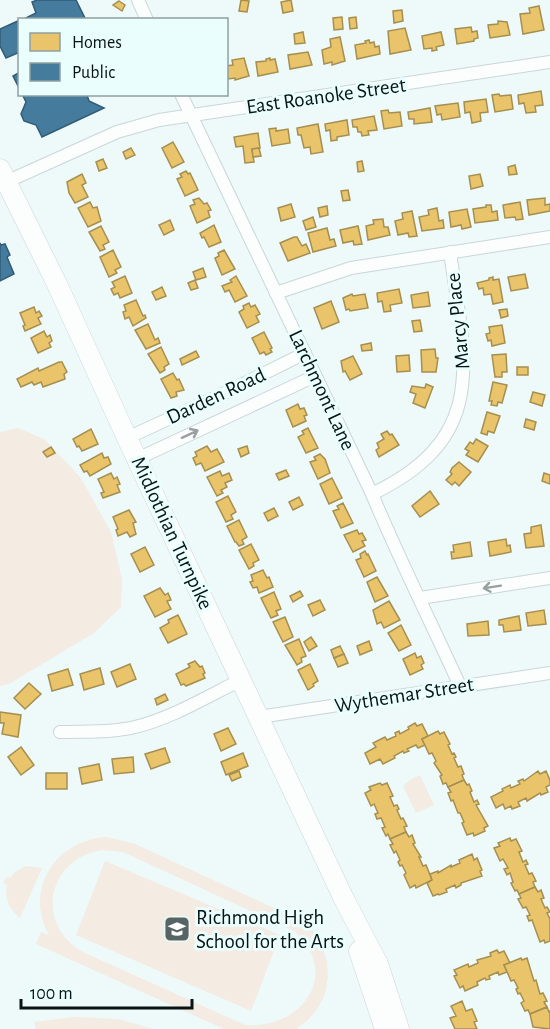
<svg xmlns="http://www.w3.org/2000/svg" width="550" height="1029" viewBox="0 0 550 1029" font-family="'Alegreya Sans',sans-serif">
<rect width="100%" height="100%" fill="#eefafa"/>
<!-- green -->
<g fill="#f4ebe3" fill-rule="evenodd">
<polygon points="18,428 44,439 81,478 111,532 122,579 121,607 94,633 9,684 0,686 0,432"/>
<polygon points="420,775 434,805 416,813 403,786 410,780"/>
<path d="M107,837L135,844L302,921L314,932L322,945L327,961L328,977L325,994L318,1008L308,1020L296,1029H224L36,944L41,932L49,935C23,889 57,839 107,837ZM102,850L123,852L296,932C340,974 303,1029 245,1025L85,953C34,926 46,859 102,850Z"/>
<polygon points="105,861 280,935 251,1011 76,935"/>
<path d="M26,866L42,868L20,918C10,910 4,898 7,885L3,883L6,877L10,878L15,872Z"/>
<polygon points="74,1017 119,1019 153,1029 36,1029 34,1022"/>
</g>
<!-- homes -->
<g fill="#e9c46a" stroke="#a58f50" stroke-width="1.5">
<polygon points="241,0 249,1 247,12 239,11"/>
<polygon points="291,0 293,11 283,13 281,2"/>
<polygon points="119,1 125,5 122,11 113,5"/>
<polygon points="539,6 544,30 523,34 520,14 530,13 529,8"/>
<polygon points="402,10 403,21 394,23 393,11"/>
<polygon points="342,17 343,29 334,30 333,18"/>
<polygon points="356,17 357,28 350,29 349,18"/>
<polygon points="498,21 507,22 510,35 490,38 488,25 498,24"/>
<polygon points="471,27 472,32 477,31 478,38 474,39 474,41 457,44 455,29"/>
<polygon points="405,28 411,50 390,54 388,31"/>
<polygon points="303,32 305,43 295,44 294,34"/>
<polygon points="441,32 444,45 436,47 437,50 432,51 432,48 424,49 422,36"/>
<polygon points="340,37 345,61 332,65 332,62 324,64 322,50 331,47 330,39"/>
<polygon points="369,40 370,43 374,42 375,47 379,46 380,54 357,59 355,45 366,43 365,41"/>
<polygon points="308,52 312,65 290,69 288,55"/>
<polygon points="244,58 249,76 235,80 235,78 228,79 226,66 233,65 232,60"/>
<polygon points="270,58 270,60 275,59 278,72 258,76 256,62 266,61 266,59"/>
<polygon points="541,91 543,105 535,106 536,112 526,113 524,103 519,104 518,95"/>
<polygon points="499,94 500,96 511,95 513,109 495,112 492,95"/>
<polygon points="486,99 488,112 480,113 481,121 472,123 470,112 465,113 464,102"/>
<polygon points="458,103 460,117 442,120 441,114 437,115 435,106"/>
<polygon points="430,108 432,122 414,124 414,119 409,119 408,112"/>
<polygon points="388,110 389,113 400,112 402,126 384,129 381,111"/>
<polygon points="374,116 377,130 368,131 369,135 362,136 361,132 358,132 357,127 353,127 352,120"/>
<polygon points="347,120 349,135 337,137 337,140 331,141 330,130 326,131 325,124"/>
<polygon points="318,124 323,152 311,154 310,147 304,148 301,135 298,135 297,128"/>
<polygon points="276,128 276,131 288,129 290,143 272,146 269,129"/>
<polygon points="258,133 260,148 252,149 254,162 245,163 243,146 236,147 234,137"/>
<polygon points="173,142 184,162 172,168 162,148"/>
<polygon points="131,148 135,155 126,159 123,152"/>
<polygon points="259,148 261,156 253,157 252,149"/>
<polygon points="103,159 107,168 99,171 96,162"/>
<polygon points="362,161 364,171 358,172 357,162"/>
<polygon points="515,165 517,174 509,175 508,167"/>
<polygon points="186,171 188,174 190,173 198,190 185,196 177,179 182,177 180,174"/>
<polygon points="82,174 86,183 82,185 88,197 75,203 69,193 67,182"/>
<polygon points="480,174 483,186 471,189 469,176"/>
<polygon points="348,190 350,200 343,201 341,191"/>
<polygon points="199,198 204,204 207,203 211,210 208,211 210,217 197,223 190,206 195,204 193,200"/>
<polygon points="545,198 545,205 550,204 550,211 529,215 527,200"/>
<polygon points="90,202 93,208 97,207 101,221 88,227 78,208"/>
<polygon points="520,202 523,219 516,220 515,217 505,218 503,205"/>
<polygon points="291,204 295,217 281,221 278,208"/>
<polygon points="486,205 491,205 492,212 497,211 498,220 475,223 473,209 486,207"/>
<polygon points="327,206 328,215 320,217 318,208"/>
<polygon points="437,208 439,221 443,220 444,228 422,231 419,217 429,215 428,210"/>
<polygon points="467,209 471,227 462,229 461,225 451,227 449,212"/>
<polygon points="412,211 417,236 409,237 408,233 398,235 395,221 403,219 402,213"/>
<polygon points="313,217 316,227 306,230 303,221"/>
<polygon points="383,219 384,227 388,227 390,235 368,240 366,226 374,224 373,220"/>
<polygon points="170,220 174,230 164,235 159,225"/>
<polygon points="214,225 221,242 209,247 204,237 202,238 200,233"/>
<polygon points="101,226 109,242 103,245 105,249 100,251 89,232"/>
<polygon points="358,226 362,244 354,245 353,241 343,243 340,230"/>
<polygon points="327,228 330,240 334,239 336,246 313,252 308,233"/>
<polygon points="294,237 297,237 302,246 306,244 310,253 288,261 280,243"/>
<polygon points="113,250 121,267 115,270 117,273 109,277 100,257"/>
<polygon points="224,250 235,269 222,275 215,258 219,256 218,253"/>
<polygon points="203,268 206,277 196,280 193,272"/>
<polygon points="525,274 528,288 511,291 508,277"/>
<polygon points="125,276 132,293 120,298 118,293 114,295 111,289 115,287 112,282"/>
<polygon points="236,276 247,296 235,302 229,290 225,292 222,286 232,282 230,280"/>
<polygon points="493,277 493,280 499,279 503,302 493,304 491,294 484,295 483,288 479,289 477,283 489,280 489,278"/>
<polygon points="195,280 198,288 191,290 188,283"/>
<polygon points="162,287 166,296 156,300 152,292"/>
<polygon points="399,289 402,303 390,305 391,311 384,312 382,301 378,302 377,293"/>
<polygon points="428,292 430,306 413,308 411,295"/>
<polygon points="352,294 353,296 365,294 368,308 350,311 349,309 346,310 343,298"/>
<polygon points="136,300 143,316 145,315 146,318 133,326 129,317 125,319 123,312 126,311 124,305"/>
<polygon points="331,301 339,322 322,329 314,308"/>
<polygon points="249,303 251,307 255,305 260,314 256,316 259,322 247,328 239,312 244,309 243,306"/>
<polygon points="34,307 36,313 39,311 42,316 38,318 41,324 25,331 23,326 25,325 20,313"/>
<polygon points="507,309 508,316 501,318 499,310"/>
<polygon points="420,320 422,331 414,332 412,321"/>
<polygon points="148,324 155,340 158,338 160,343 146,349 135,330"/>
<polygon points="502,325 505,343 492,346 491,340 488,341 486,334 490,333 489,327"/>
<polygon points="44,331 47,337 50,335 52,341 49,343 51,347 38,353 31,338"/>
<polygon points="264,332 272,348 270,349 272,352 266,355 264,352 260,354 252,338"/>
<polygon points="371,343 372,350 362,351 361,345"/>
<polygon points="161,347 169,364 164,367 165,370 160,373 148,354"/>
<polygon points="435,349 436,358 438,358 436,372 422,372 421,350"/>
<polygon points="196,351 199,357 182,365 180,359"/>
<polygon points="506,354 507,372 502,372 502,377 495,377 492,355"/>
<polygon points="409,355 410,371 397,372 396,356"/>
<polygon points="353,356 362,374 350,380 345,371 343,372 341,361"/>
<polygon points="59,362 62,362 67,372 64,374 65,379 43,387 41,382 34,385 32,382 21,387 17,379 38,368 39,371"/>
<rect x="517" y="367" width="11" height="8"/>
<polygon points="173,373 177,380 179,379 184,390 176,392 177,396 171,398 161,379"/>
<polygon points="493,382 507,385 502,403 498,402 497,406 491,405 492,401 489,401"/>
<polygon points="426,384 433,387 425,408 413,403 416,394 410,392 412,386 425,388"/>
<polygon points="533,392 545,395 542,406 530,402"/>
<polygon points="298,404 300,409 304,408 307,415 304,416 306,421 293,427 286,410"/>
<polygon points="487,412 500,416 494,433 488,431 487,435 481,433"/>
<polygon points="526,419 536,422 534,430 524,427"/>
<polygon points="308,428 318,448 306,453 298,437 304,434 302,431"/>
<polygon points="91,429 98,444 82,451 79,446 77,447 73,439"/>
<polygon points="387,431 390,435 392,434 399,445 379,457 376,450 379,448 377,443 384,439 381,434"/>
<polygon points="476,439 488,446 478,462 466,455 469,451 465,449 470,442 473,444"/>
<polygon points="207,446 211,452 217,449 224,462 205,471 201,463 196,465 193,458 197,456 195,452"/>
<polygon points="247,446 249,453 241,457 238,449"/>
<polygon points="51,447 55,453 47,457 43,452"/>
<polygon points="102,453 104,458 108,457 111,464 90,476 87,471 84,472 80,465"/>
<polygon points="320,454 325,459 330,473 318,479 310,462 316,460 314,457"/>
<polygon points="459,462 471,472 459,486 455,482 452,485 446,480 452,474 450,472 452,468"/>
<polygon points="286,470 289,476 279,480 276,474"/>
<polygon points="220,471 222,476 229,473 232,480 225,483 227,487 221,490 223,493 217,496 207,477"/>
<polygon points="111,473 114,479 117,477 120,484 117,485 120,492 103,498 101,493 104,492 98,479"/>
<polygon points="544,473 550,475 550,484 542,481"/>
<polygon points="332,478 342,498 329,504 320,484"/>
<polygon points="430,491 439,504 420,517 412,506"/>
<polygon points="228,496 236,512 231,515 233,519 226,522 216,502"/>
<polygon points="299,497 303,505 293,510 289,502"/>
<polygon points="343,503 353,523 341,528 333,511 339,509 337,506"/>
<polygon points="274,508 278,516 268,521 264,513"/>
<polygon points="129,510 136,522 133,523 136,534 130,537 127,532 118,536 116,530 118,529 113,517"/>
<polygon points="239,520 247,537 242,540 244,544 239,546 236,542 235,542 227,526"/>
<polygon points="541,525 544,546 526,548 524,534 531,533 531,527"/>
<polygon points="357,530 359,534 362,533 366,540 362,541 365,546 353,552 344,535"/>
<polygon points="506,539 507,546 510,545 511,552 490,556 488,542"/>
<polygon points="470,542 472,556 452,559 451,552 454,552 453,545"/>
<polygon points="251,544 259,560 253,563 254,566 249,569 239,550"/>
<polygon points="145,547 154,565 140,572 131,554"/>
<polygon points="365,551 367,555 368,554 376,571 364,577 356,560 361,558 360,554"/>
<polygon points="263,570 267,578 269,577 273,587 259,593 257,587 253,588 250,582 253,581 251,575"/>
<polygon points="377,577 388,596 375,602 367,582"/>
<polygon points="160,588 165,595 168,593 171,600 167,601 171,609 155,617 144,596"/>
<polygon points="300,591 303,596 293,602 290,596"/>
<polygon points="274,592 281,609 276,611 278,615 271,618 261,598"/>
<polygon points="320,600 325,610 313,616 308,605"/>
<polygon points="389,601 400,620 384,628 381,622 377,624 373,610"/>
<polygon points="544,610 546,624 528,626 526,613"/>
<polygon points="178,615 187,634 168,643 160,628 169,623 168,620"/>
<polygon points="519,616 521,630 504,632 503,625 499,625 499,620"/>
<polygon points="285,617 293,637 283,642 273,622"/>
<polygon points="488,621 489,635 468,636 467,624"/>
<polygon points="401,625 411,645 399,651 388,633"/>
<polygon points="311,637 317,646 309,651 304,642"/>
<polygon points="299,639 306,656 301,658 302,662 297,665 285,645"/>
<polygon points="369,641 372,650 360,655 357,646"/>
<polygon points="340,646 344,654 334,658 331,650"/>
<polygon points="415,653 417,658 421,656 424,663 421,665 423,669 410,675 403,659"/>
<polygon points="344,654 348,663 338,667 334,658"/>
<polygon points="195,661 200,667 202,666 205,673 203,674 205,678 186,686 184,684 181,685 176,674 190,667 188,664"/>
<polygon points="130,664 136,679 117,687 111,672"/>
<polygon points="310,664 318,681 313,684 314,686 308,690 298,670"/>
<polygon points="100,668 104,684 84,690 80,674"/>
<polygon points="68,669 73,685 52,691 48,675"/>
<polygon points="29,683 41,694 25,709 14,698"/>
<polygon points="165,694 168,700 157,705 155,699"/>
<polygon points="0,712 21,715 18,737 2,734 4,723 0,723"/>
<polygon points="415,723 417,726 422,724 428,736 422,739 425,745 418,748 416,745 407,749 409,751 404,753 403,751 394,756 395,758 383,764 380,759 370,764 365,753 376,747 373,743 385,737 387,740 396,736 395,733 399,731 400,734 409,729 408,727"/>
<polygon points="228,728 236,744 221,751 214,734"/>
<polygon points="438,731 440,734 444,732 450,744 448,745 452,754 454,753 456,757 454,758 458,767 461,766 464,774 462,775 464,780 448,787 446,783 443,784 440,776 442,775 434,763 436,761 432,753 429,754 422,739"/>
<polygon points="21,747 34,765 21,775 8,757"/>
<polygon points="165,748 170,762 151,769 145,754"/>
<polygon points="243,753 248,766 226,775 221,762"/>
<polygon points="133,757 134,772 114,774 112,759"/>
<polygon points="99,764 102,780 82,784 79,768"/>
<polygon points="239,771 241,777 232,781 229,775"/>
<polygon points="538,771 540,774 546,771 550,780 550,785 546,787 548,792 541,795 540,793 527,801 526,798 518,802 520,806 512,809 511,806 505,809 503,804 496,808 491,797 503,791 502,789 510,785 511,788 520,784 518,781 523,779 524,781"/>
<rect x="46" y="773" width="21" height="16"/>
<polygon points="464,780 467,785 469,784 472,791 470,792 474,802 477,800 479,804 476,805 488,826 484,828 485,831 474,836 473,833 467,835 462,823 464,822 460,813 458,813 453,800 451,801 448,793 451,792 448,787"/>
<polygon points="380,783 382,785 387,783 393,796 390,797 394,806 397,805 399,809 397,810 401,819 403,818 407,826 404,827 406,832 390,839 388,834 386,836 382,828 385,827 381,818 377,819 375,814 378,813 374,804 371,806 365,793 371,790 369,787"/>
<polygon points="406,832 409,837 412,835 415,843 413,844 421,857 419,857 423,866 426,865 432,880 416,888 415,885 410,888 404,875 406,873 402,865 400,866 398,862 400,860 396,851 394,853 390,845 393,844 390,839"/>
<polygon points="510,838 511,841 516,839 522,851 519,852 523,862 526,860 528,864 525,865 529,874 532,873 536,881 533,882 535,887 519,894 517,890 515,891 511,883 513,882 510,873 507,875 504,869 508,868 503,859 500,861 494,848 500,846 498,843"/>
<polygon points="472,854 474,860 477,858 482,870 480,871 482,876 461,883 461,885 456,888 455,885 446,889 447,892 439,895 438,894 433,896 427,883 432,880 430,874 438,871 438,873 451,865 451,867 460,863 459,860"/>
<polygon points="535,887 538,892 541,890 544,898 541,899 545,908 547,907 550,912 547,913 550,919 550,941 545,943 544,940 540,942 532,920 529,921 527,916 530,915 526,907 523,908 518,899 521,898 519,894"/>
<polygon points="497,950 499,953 504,951 510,963 504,965 507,972 499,975 498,972 489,976 490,979 486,980 485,978 477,982 478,985 465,991 463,986 460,988 454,976 457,975 454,970 468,964 469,967 478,963 477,960 491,956 490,953"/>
<polygon points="521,958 522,960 527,958 534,981 536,980 540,994 543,993 547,1001 544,1002 547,1007 530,1014 528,1010 525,1011 521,1003 524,1001 520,993 518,994 516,989 518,988 514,980 511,981 504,965"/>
<polygon points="462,1001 466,1011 472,1009 477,1021 474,1022 477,1029 455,1029 450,1018 456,1016 451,1006"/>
<polygon points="547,1007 549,1012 550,1011 550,1029 533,1027 530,1014"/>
</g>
<!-- public -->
<g fill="#457b9d" stroke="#325c74" stroke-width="1.5">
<polygon points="37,0 76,0 85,18 22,20 36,13 32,2"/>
<polygon points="20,20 20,52 6,58 0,46 0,29"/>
<polygon points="20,72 20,90 13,76"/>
<polygon points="22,94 89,94 87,95 89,101 104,108 42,137 36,125 24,121 21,114 26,102"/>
<polygon points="0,243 1,245 5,244 10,255 7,257 14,274 0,281"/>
</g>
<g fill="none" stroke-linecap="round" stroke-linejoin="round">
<defs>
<g id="street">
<polyline points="138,0 147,20"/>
<path d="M181,94L372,494C399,559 431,622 460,686"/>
<polyline points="6,182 117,132 159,120 550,62"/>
<polyline points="276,293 351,268 550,237"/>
<polyline points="127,438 227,392 305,353"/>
<polyline points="137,459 315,376"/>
<path d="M372,494C491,437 465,360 450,252"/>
<polyline points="420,598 550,578"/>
<polyline points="259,717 550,673"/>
<path d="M60,732C85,731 111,733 135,727C172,718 206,697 241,680"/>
</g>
<g id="primary">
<polyline points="0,169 57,284 127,438 343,897 378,964 399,1029"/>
<polyline points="359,951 384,1026"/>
</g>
</defs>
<!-- street casing -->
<use href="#street" stroke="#cad6d7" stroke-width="14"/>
<!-- primary casing -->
<use href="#primary" stroke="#cad6d7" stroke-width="21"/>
<!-- street -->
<use href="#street" stroke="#fcfefe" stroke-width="12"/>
<!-- primary -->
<use href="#primary" stroke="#fcfefe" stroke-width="20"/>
</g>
<!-- one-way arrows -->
<defs><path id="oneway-shaft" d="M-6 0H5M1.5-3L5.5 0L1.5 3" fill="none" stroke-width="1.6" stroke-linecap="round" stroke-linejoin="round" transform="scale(1.5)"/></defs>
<g stroke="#9aa0a0">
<use href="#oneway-shaft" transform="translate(190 434) rotate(-25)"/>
<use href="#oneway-shaft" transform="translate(492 587) rotate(171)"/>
</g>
<!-- icons -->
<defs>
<symbol id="school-square" viewBox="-11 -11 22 22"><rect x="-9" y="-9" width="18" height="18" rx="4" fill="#586464" stroke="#eafefe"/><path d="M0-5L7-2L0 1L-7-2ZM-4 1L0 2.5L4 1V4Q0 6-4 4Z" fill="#fff"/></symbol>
</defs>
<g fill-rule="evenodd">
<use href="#school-square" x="162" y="914" width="30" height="30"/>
</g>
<g text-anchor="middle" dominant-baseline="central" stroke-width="6" stroke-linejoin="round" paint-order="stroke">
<!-- street labels -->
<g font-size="21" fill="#071314" stroke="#eafefe">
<text transform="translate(326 96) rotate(-8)">East Roanoke Street</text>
<text transform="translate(458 321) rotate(-96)">Marcy Place</text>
<text transform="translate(322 390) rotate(65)">Larchmont Lane</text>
<text transform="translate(216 396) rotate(-25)">Darden Road</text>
<text transform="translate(172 533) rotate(65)">Midlothian Turnpike</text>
<text transform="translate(404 695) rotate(-9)">Wythemar Street</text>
</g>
<!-- poi labels -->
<g font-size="21" fill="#071314" stroke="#eafefe" text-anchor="start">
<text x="196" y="917">Richmond High<tspan x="196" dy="24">School for the Arts</tspan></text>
</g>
</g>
<!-- legend -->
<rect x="18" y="18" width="210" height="78" fill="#eafefe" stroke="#8fa0a0" stroke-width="1.5"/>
<rect x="30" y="33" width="30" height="18" fill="#e9c46a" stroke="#8fa0a0" stroke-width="1.5"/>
<text x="72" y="48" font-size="18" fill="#071314">Homes</text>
<rect x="30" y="63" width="30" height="18" fill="#457b9d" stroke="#8fa0a0" stroke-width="1.5"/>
<text x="72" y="78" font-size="18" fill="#071314">Public</text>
<!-- scale -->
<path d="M21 999v9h171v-9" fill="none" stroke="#071314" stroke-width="3"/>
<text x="30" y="999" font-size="18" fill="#071314" stroke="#eafefe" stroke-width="4.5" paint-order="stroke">100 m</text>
</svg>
